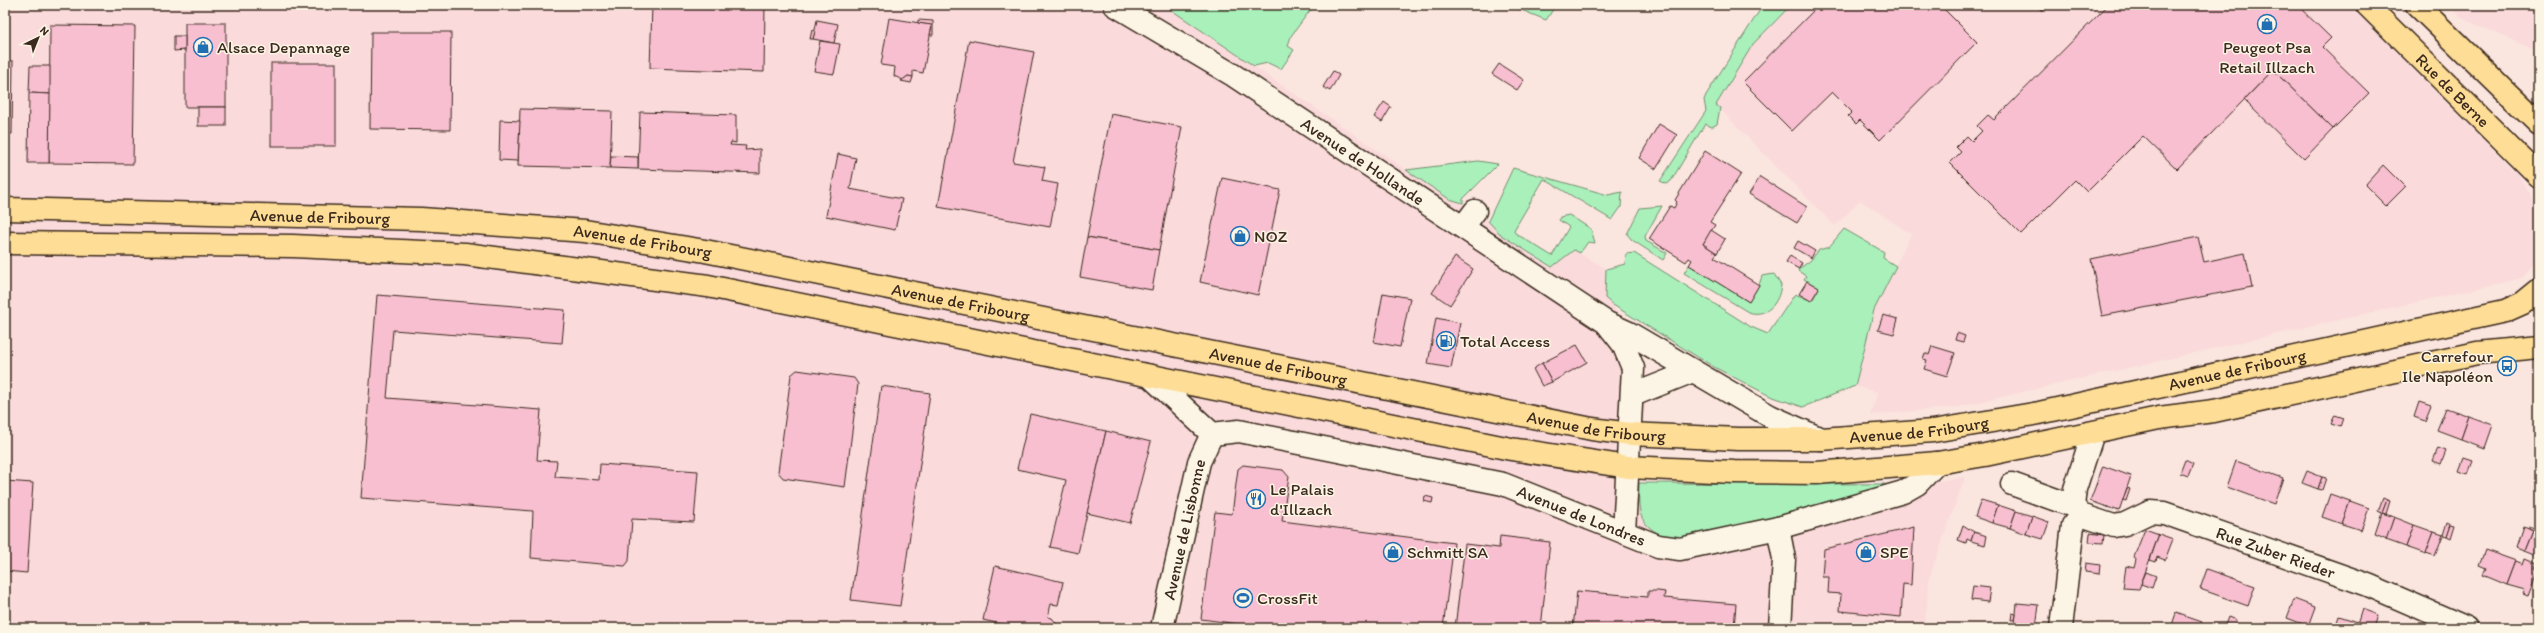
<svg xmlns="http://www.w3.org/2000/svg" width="2544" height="633" viewBox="0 0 2544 633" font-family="Itim,sans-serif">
<rect width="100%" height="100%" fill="#fbe5df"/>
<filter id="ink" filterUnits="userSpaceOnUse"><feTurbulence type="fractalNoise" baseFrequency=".025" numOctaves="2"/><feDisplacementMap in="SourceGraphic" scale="8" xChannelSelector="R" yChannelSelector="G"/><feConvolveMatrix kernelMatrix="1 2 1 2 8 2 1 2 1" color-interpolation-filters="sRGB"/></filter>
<g filter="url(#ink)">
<!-- built -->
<g fill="#fadadb">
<polygon points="5,5 1164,5 1449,199 1463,203 1488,221 1501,235 1551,267 1574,250 1606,269 1605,298 1613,305 1650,381 1639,449 1640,512 1888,489 1965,477 1930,575 1924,628 5,628"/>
<polygon points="1791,5 2349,5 2520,177 2539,213 2538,256 2522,278 1957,407 1870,415 1878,392 1855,386 1874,310 1911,234 1860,200 1835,226 1716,105 1753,44"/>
<polygon points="2448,5 2539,5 2539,52 2460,17"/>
</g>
<!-- green -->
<g fill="#aaf0bb" stroke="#728d6c">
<polygon points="1164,5 1314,5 1291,36 1288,46 1294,50 1281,69 1268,63 1254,66"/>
<polygon points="1509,5 1556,5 1546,20"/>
<polygon points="1763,5 1791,5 1753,44 1716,105 1720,108 1717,124 1712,127 1705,124 1671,181 1667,184 1660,181 1706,111 1704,100 1706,95"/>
<polygon points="1478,161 1498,164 1463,199 1463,203 1449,199 1406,170"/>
<polygon points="1513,168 1608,195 1622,192 1621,207 1612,220 1544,179 1514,230 1515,233 1552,256 1569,227 1559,220 1560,217 1569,215 1591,229 1595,243 1588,242 1580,253 1574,250 1552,267 1501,235 1488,221"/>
<polygon points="1662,206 1645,236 1646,241 1667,253 1663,260 1632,240 1627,234 1640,208"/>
<polygon points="1844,229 1884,252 1883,258 1896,266 1874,310 1855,386 1803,407 1770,396 1714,367 1613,305 1605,298 1606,269 1625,264 1626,254 1634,253 1751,327 1768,334 1795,294 1812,301 1819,288 1804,279 1806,276 1798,271 1799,269 1811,260 1819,250 1829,247"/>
<path d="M1689,265L1749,302L1759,285L1762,276L1774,274L1781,285C1779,303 1767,318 1748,312L1684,273Z"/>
<path d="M1639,483L1885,484L1889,489L1682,540C1666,539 1644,530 1640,512C1638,503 1639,492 1639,483Z"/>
</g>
<!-- building -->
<g fill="#f8bfd1" stroke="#3b2a1e">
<polygon points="652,5 765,5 764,72 650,68"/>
<polygon points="1819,5 1940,5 1977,42 1880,140 1860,120 1856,124 1848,116 1852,112 1832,92 1792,131 1743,82"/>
<polygon points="2036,5 2048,5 2042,11"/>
<polygon points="2108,5 2297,5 2331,38 2322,47 2369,93 2333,129 2273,70 2177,169 2143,136 2087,192 2075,180 2021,234 1950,163 1961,152 1956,147 1967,136 1972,141 1982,131 1977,126 1988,115 1994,120"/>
<polygon points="889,18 932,25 923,73 913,71 913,77 908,76 903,80 894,76 895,67 881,65"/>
<polygon points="817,20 838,24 834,43 813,39"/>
<polygon points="918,20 933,21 933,35 930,35 932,25 918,23"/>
<rect x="185" y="23" width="41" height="84"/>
<polygon points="50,25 135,26 133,164 49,163"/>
<polygon points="812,30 815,31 813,39 810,39"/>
<polygon points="371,32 451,32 450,130 370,129"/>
<polygon points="174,36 185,36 185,50 174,51"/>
<polygon points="969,40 1034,52 1013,162 1045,167 1042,181 1058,184 1050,227 938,207"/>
<polygon points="820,41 840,44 834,74 814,71"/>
<polygon points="5,61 13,61 12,134 5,134"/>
<rect x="271" y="63" width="65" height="83"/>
<polygon points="1499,64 1524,80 1517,90 1492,74"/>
<polygon points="30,66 50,66 50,94 29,93"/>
<polygon points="2273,70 2333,129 2304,159 2244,100"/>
<polygon points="1333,71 1339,75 1330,91 1323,87"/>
<polygon points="908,76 913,77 911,83 901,81"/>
<polygon points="29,93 50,94 49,163 28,163"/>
<polygon points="1384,102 1391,107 1382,122 1374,117"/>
<rect x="198" y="107" width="28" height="19"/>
<polygon points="520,109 612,111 610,168 518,166"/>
<polygon points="640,112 736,115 736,143 731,142 730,145 746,146 745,150 760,149 760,173 638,169"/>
<polygon points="1111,114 1182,127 1159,250 1087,237"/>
<polygon points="500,120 520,121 518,161 499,160"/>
<polygon points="1659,124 1677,135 1656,169 1639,158"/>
<polygon points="1705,151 1741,174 1710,222 1715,225 1703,244 1717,253 1714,257 1759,285 1749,302 1689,265 1692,260 1689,258 1686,262 1649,239 1670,206 1674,208 1677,202 1675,200"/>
<polygon points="838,154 856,158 850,189 902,199 895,230 826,216"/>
<polygon points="611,156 638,157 638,169 610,168"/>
<polygon points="2383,165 2405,187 2386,206 2365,185"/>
<polygon points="1760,177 1807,207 1797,223 1749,194"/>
<polygon points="1222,178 1280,190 1258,295 1200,282"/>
<polygon points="1711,230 1725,239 1717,253 1703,244"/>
<polygon points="1087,237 1159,250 1152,290 1080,277"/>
<polygon points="2198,237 2204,262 2245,253 2252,287 2102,316 2091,259"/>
<polygon points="1798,241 1815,251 1811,258 1794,248"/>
<polygon points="1790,256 1802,263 1799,269 1786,262"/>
<polygon points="1455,257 1473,269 1450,305 1432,293"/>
<polygon points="1807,281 1819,288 1811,301 1799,294"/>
<polygon points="1383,293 1410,298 1400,347 1374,342"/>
<polygon points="377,295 565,310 562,343 393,330 387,398 541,410 537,460 557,461 555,477 599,480 600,464 698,471 694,522 632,519 629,561 625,566 531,558 533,511 361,498"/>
<polygon points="1883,315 1898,319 1894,334 1878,330"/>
<polygon points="1436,318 1460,323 1451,368 1428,364"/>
<polygon points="1957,333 1965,336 1963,342 1955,340"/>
<polygon points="1577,345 1587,362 1552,382 1542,363"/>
<polygon points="1932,346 1955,353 1947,376 1924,369 1927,360 1923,359 1925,353 1929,355"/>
<polygon points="1542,363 1552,382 1542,386 1533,369"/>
<polygon points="797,370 854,378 858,384 845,487 783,478 778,472 791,375"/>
<polygon points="881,386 930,393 900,606 851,600"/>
<polygon points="2419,402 2431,406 2425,421 2414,417"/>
<polygon points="2446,408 2469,416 2461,439 2437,430"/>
<polygon points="1030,414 1106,431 1078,553 1050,547 1066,480 1017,469"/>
<polygon points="2335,415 2344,418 2341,427 2331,424"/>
<polygon points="2469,416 2493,425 2485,448 2461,439"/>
<polygon points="1106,431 1151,442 1130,523 1087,513"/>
<polygon points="2438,448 2446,451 2441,464 2433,461"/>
<polygon points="2464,458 2473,461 2468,474 2459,471"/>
<polygon points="2185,460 2193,464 2188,476 2180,473"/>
<polygon points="2236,461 2283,478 2274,504 2227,487"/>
<polygon points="1243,465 1283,470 1289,477 1282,521 1454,543 1443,628 1269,628 1201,619 1215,512 1232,514 1238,469"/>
<polygon points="2103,466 2131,476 2119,511 2090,501"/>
<polygon points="2307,471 2322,477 2318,489 2302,483"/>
<polygon points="2322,477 2326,478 2322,490 2318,489"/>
<polygon points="5,481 33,483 27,573 5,571"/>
<polygon points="2127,488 2130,489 2126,501 2123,500"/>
<polygon points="2330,494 2350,501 2342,524 2322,517"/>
<polygon points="1425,496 1433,498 1432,503 1424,501"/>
<polygon points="2383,498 2387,500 2382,513 2378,511"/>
<polygon points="1981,500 1998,505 1992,523 1975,517"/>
<polygon points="2387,500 2390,501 2386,514 2382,513"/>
<polygon points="2350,501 2369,508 2361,530 2342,524"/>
<polygon points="1998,505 2016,511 2010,528 1992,523"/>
<polygon points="2016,511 2032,516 2026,534 2010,528"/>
<polygon points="2382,513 2394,517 2387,539 2375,534"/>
<polygon points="2032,516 2049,522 2043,539 2026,534"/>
<polygon points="2394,517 2414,525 2406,547 2386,540"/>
<polygon points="2447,522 2451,524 2447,536 2443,535"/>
<polygon points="2451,524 2455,525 2451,538 2447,536"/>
<polygon points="1963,525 1974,532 1971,541 1967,539 1966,543 1958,540"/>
<polygon points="2414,525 2434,532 2426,554 2406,547"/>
<polygon points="2523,526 2532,530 2524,550 2516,547"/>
<polygon points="2528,526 2539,530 2539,541 2534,554 2524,550 2532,530 2528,528"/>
<polygon points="1914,527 1911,585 1903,584 1901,617 1840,611 1841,594 1828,593 1829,577 1822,577 1824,549"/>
<polygon points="2145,529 2159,534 2141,584 2139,589 2123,588 2126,566 2134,568 2136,560 2134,557"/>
<polygon points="1974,532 1987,536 1985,545 1971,541"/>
<polygon points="2434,532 2443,535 2435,556 2426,553"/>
<polygon points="2090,533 2104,535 2103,543 2089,542"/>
<polygon points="2159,534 2173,539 2165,560 2157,557 2156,562 2150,560"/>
<polygon points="1500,536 1550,542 1541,628 1455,628 1465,544 1499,548"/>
<polygon points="2485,550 2516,561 2507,585 2483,575 2486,569 2479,566"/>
<polygon points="2525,558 2537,563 2535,568 2539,570 2529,596 2523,594 2525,590 2507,585 2516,561 2523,564"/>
<polygon points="2086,563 2100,565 2099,574 2085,572"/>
<polygon points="995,566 1063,582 1058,605 1051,604 1048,617 1052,618 1056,623 1054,628 1018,628 983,620"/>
<polygon points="2207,569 2255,586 2248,606 2200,589"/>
<polygon points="2146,572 2156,576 2152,588 2141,584"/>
<polygon points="1973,586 1990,588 1988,602 1971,600"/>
<polygon points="1577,591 1648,597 1648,591 1658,591 1665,592 1664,598 1736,604 1734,628 1573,628"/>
<polygon points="2294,599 2315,607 2308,626 2287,618"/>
<polygon points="2017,603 2039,605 2036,627 2015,624"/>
<polygon points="2362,609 2378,615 2374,628 2356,628"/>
<polygon points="2012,613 2016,614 2015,620 2011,620"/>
<polygon points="2176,613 2202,622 2200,628 2171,628"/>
<polygon points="2339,616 2358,622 2356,628 2335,628"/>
<polygon points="2228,617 2236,620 2234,628 2224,628"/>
<polygon points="2015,624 2036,627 2036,628 2014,628"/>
</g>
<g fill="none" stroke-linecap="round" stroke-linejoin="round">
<defs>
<g id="minor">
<path id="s1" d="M1115,5L1233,75L1607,323L1629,333L1770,416L1821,439"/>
<polyline points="1463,227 1475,211"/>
<polyline points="1608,325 1623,344 1633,368 1624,532"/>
<polyline points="1150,376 1212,434"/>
<polyline points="1633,395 1693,371"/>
<path id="s2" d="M1212,434L1239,431L1503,484L1658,546L1680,549L1778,528L1903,492L1917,484L1937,463"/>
<path id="s3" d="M2012,484L2073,506L2081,515L2114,526L2125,524L2150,512L2164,513L2368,585L2467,628"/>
<polyline points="2073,506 2075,489 2093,433"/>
<polyline points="1778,528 1784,559 1780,628"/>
<path id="s4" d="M1162,628L1199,462L1212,434"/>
<polyline points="2061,628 2073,525 2081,515"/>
</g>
<g id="major">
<path id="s5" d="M2367,5L2539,176"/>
<polyline points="2417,5 2539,124"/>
<path id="s6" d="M5,209L421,219L585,231L705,251L1592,429L1630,434L1738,439H1821L1933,431L2039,413L2505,311L2523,303L2539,290"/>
<polyline points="5,243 293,246 465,254 708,286 1511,449 1628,467 1734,472 1817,473 1937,463 1985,455 2159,418 2214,411 2477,353 2539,347"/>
</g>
</defs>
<!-- minor casing -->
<use href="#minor" stroke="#3b2a1e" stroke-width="25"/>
<!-- major casing -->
<use href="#major" stroke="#3b2a1e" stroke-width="25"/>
<!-- minor -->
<use href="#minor" stroke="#fcf5e5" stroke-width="22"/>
<!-- major -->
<use href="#major" stroke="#fedd96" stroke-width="22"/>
</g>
</g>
<!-- icons -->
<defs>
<symbol id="shop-ring" viewBox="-11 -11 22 22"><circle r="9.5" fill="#fcf5e5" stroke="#1f6fb2" stroke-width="1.5"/><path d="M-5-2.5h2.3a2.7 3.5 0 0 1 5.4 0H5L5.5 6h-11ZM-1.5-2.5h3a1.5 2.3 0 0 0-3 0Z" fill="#1f6fb2"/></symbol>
<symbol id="fuel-ring" viewBox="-11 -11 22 22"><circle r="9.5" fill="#fcf5e5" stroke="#1f6fb2" stroke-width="1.5"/><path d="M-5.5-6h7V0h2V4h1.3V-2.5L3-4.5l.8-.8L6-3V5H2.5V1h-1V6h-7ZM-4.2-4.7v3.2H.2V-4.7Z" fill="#1f6fb2"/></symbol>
<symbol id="bus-ring" viewBox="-11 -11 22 22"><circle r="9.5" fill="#fcf5e5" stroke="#1f6fb2" stroke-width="1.5"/><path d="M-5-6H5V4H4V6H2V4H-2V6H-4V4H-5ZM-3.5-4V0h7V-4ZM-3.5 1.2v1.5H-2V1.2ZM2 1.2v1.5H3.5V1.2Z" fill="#1f6fb2"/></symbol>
<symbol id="restaurant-ring" viewBox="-11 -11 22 22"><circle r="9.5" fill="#fcf5e5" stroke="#1f6fb2" stroke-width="1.5"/><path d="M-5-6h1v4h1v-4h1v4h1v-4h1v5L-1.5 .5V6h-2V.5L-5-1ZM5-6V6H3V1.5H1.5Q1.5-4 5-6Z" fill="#1f6fb2"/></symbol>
<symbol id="stadium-ring" viewBox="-11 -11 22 22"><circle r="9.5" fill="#fcf5e5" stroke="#1f6fb2" stroke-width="1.5"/><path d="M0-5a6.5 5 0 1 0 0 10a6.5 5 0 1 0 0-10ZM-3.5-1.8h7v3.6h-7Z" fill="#1f6fb2"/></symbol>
</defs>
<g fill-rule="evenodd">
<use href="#shop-ring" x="2256" y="13" width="22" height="22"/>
<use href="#shop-ring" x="192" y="36" width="22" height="22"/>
<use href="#shop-ring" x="1229" y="225" width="22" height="22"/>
<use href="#fuel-ring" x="1435" y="330" width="22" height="22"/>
<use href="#bus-ring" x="2496" y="355" width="22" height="22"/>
<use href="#restaurant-ring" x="1245" y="488" width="22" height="22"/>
<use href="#shop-ring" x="1382" y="541" width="22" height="22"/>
<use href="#shop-ring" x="1855" y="541" width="22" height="22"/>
<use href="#stadium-ring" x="1232" y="587" width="22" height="22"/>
</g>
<g text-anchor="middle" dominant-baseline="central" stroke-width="3" stroke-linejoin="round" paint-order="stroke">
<!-- poi labels -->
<g font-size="17" fill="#3b2a1e" stroke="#fcf5e5" text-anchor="start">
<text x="217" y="47">Alsace Depannage</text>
<text x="2267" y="47" text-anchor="middle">Peugeot Psa<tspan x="2267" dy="20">Retail Illzach</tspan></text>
<text x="1254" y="236">NOZ</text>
<text x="1460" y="341">Total Access</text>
<text x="2493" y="356" text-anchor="end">Carrefour<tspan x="2493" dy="20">Ile Napoléon</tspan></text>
<text x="1270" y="489">Le Palais<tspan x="1270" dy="20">d'Illzach</tspan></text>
<text x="1407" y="552">Schmitt SA</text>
<text x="1880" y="552">SPE</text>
<text x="1257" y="598">CrossFit</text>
</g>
<!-- street labels -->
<g font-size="17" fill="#3b2a1e" stroke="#fcf5e5">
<text stroke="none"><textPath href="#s5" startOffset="121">Rue de Berne</textPath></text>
<text stroke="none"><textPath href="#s1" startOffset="293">Avenue de Hollande</textPath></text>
<text stroke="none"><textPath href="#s6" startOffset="315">Avenue de Fribourg</textPath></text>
<text stroke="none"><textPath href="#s6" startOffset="639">Avenue de Fribourg</textPath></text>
<text stroke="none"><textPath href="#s6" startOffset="963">Avenue de Fribourg</textPath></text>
<text stroke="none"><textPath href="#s6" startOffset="1287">Avenue de Fribourg</textPath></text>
<text stroke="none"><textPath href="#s6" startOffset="2259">Avenue de Fribourg</textPath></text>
<text stroke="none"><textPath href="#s6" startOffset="1611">Avenue de Fribourg</textPath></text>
<text stroke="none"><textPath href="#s6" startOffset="1935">Avenue de Fribourg</textPath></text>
<text stroke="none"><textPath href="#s2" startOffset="381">Avenue de Londres</textPath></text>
<text stroke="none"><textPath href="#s4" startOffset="101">Avenue de Lisbonne</textPath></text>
<text stroke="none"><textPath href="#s3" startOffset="283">Rue Zuber Rieder</textPath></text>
</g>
</g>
<!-- margin -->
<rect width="2544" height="633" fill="none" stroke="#fcf5e5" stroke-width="20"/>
<rect x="10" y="10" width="2524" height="613" fill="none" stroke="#3b2a1e" stroke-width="1.5" filter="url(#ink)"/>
<!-- north arrow -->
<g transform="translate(38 38) rotate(43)" stroke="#fcf5e5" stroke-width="3" paint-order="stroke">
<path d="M0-3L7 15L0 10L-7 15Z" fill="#3b2a1e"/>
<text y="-6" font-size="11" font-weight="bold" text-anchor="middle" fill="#3b2a1e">N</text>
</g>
</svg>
